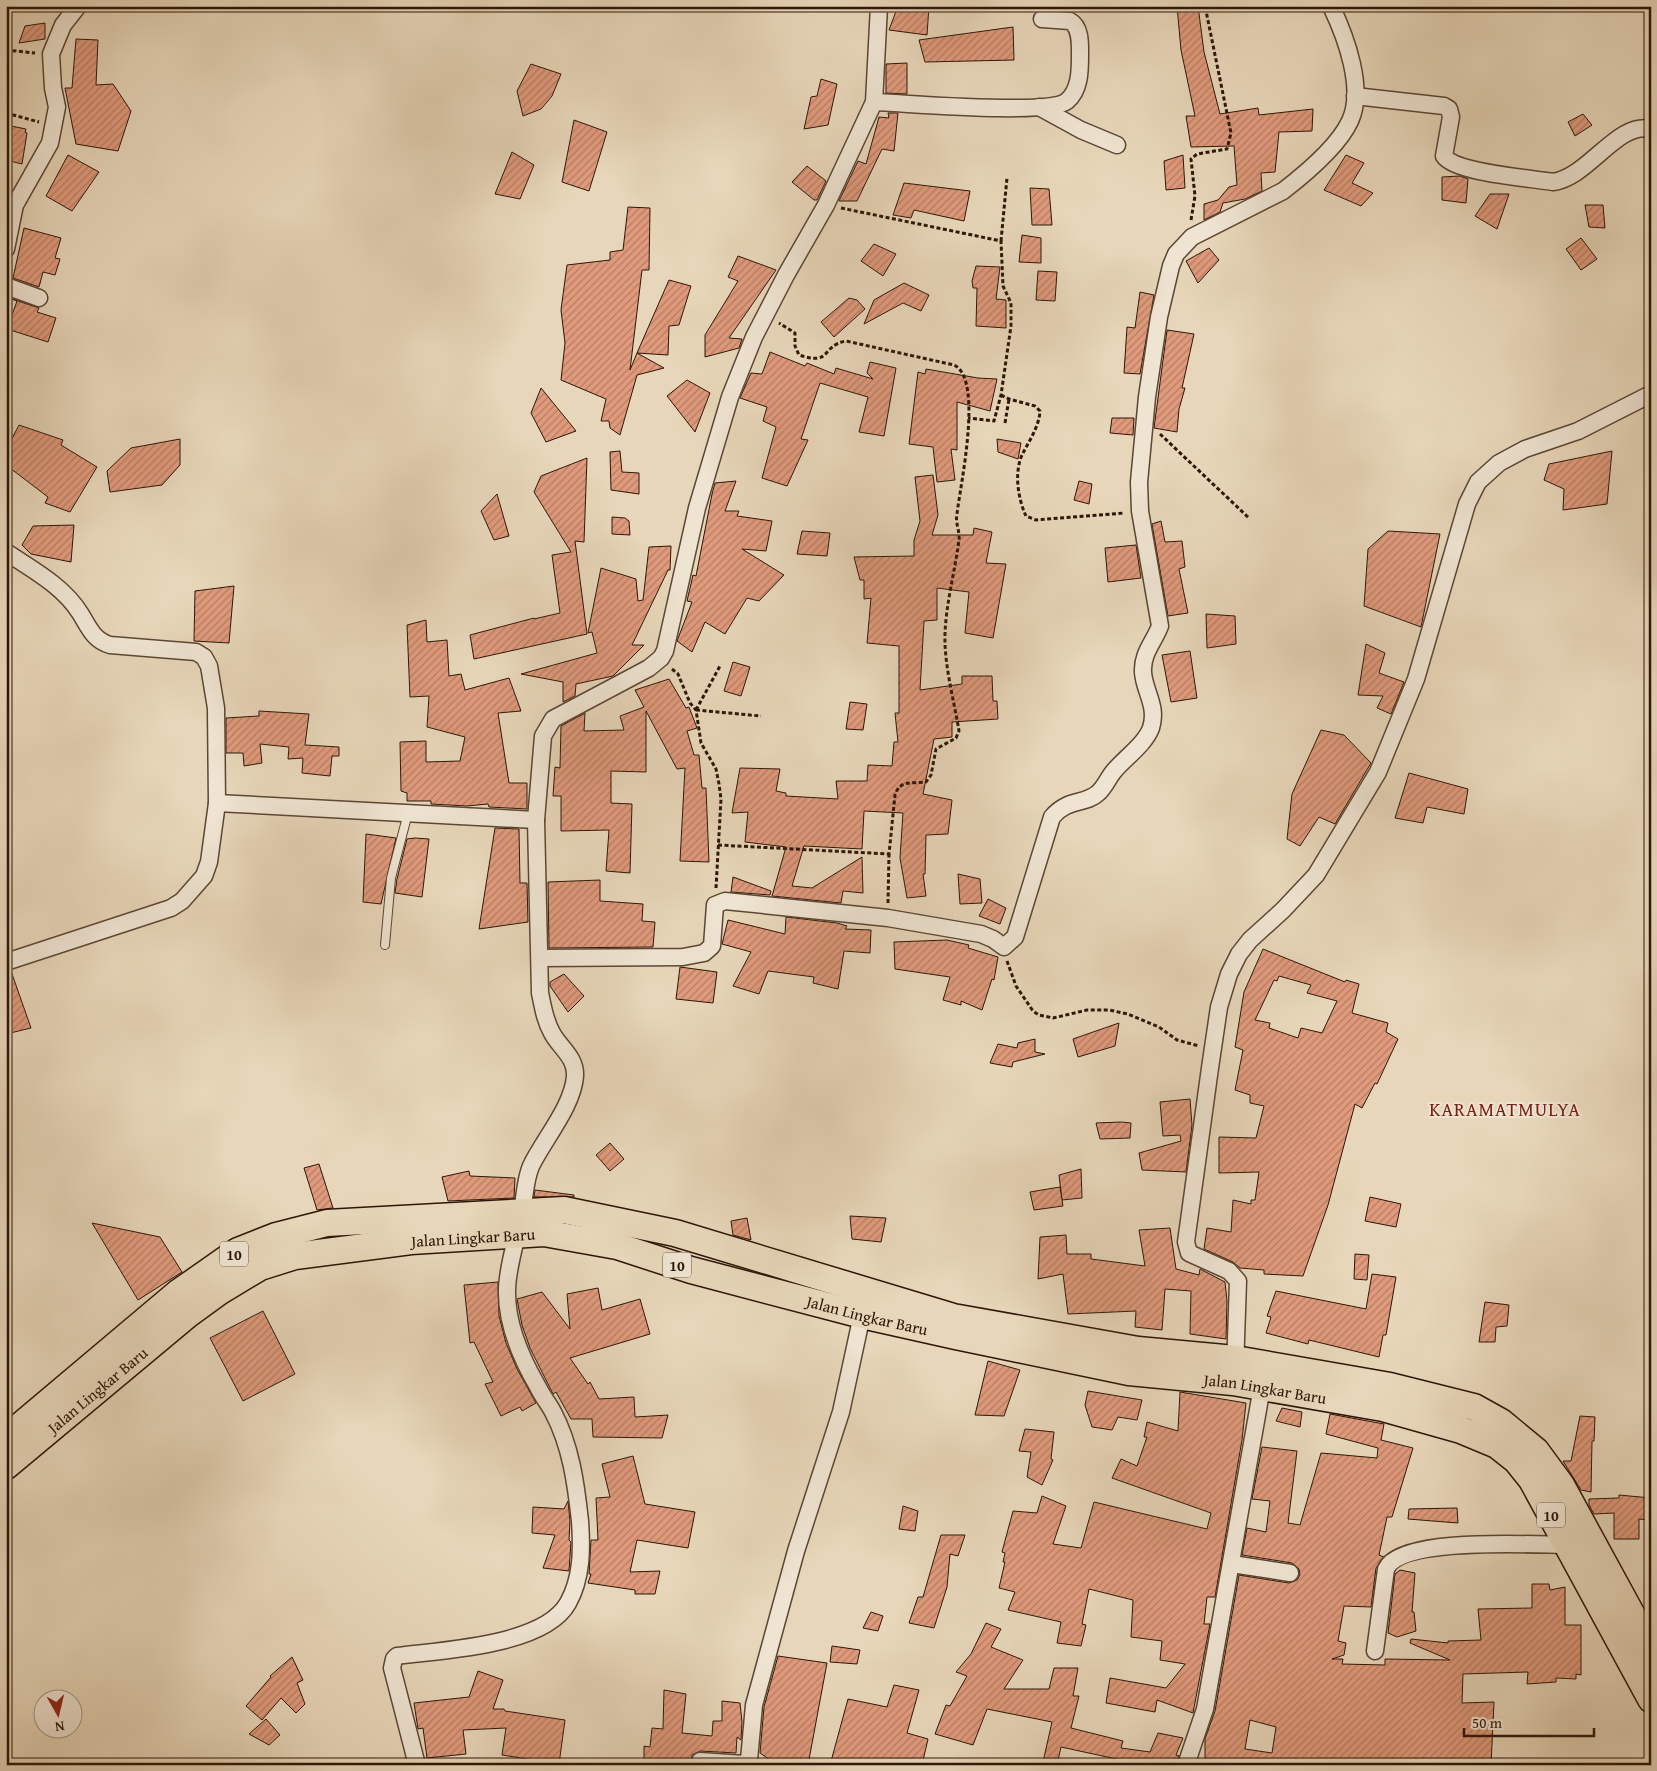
<svg xmlns="http://www.w3.org/2000/svg" width="1657" height="1771" viewBox="0 0 1657 1771" font-family="'Gentium Book Plus',serif">
<defs>
<pattern id="building-hatch" width="6" height="6" patternUnits="userSpaceOnUse" patternTransform="scale(1.25)"><rect width="6" height="6" fill="#e09a7c"/><path d="M-1 1l2-2M0 6l6-6M5 7l2-2" fill="none" stroke="#b67d64"/></pattern>
</defs>
<rect width="100%" height="100%" fill="#e7d6b9"/>
<filter id="stains"><feTurbulence type="fractalNoise" baseFrequency=".004" numOctaves="4"/><feColorMatrix values="0 0 0 0 .2 0 0 0 0 .09 0 0 0 0 .02 0 0 0 .5 -.17"/></filter>
<radialGradient id="worn" r=".72"><stop offset=".6" stop-color="#630" stop-opacity="0"/><stop offset="1" stop-color="#630" stop-opacity=".3"/></radialGradient>
<!-- building -->
<g fill="url(#building-hatch)" stroke="#2d1608" fill-rule="evenodd">
<polygon points="898,6 929,6 927,35 889,30"/>
<polygon points="1177,6 1198,6 1204,52 1220,114 1258,108 1259,115 1313,109 1312,131 1279,132 1275,172 1261,173 1262,191 1245,199 1223,203 1220,212 1204,220 1204,204 1218,200 1229,187 1237,185 1234,146 1191,147 1186,116 1195,116 1181,50"/>
<polygon points="45,23 45,39 19,43 25,26"/>
<polygon points="1013,27 1014,60 925,62 919,40"/>
<polygon points="76,39 98,40 96,85 113,84 131,111 118,151 76,144 65,88 72,88"/>
<polygon points="907,63 907,94 886,93 886,64"/>
<polygon points="531,64 561,74 552,96 541,109 523,116 517,91"/>
<polygon points="821,79 837,84 828,125 804,129 811,97 817,96"/>
<polygon points="888,113 898,113 894,151 882,149 857,201 839,201 858,161 866,164 879,117 889,118"/>
<polygon points="1583,114 1592,125 1575,136 1568,122"/>
<polygon points="574,120 607,132 589,191 562,182"/>
<polygon points="6,125 26,129 25,132 27,133 22,164 6,160"/>
<polygon points="512,152 534,165 520,199 495,194"/>
<polygon points="68,155 99,172 72,211 46,196"/>
<polygon points="1183,155 1185,188 1166,190 1164,161"/>
<polygon points="1346,155 1364,163 1352,183 1373,193 1361,206 1324,190"/>
<polygon points="807,166 826,181 817,200 814,200 792,182"/>
<polygon points="1460,176 1468,179 1466,203 1442,200 1442,177"/>
<polygon points="904,183 970,191 964,221 914,210 911,218 893,215"/>
<polygon points="1030,188 1049,189 1052,225 1032,225"/>
<polygon points="1490,194 1509,194 1497,229 1475,216"/>
<polygon points="1585,205 1603,205 1605,228 1589,227"/>
<polygon points="628,207 650,208 649,270 642,270 630,370 637,353 664,368 637,375 620,435 610,428 609,421 601,421 606,399 561,380 565,343 561,310 567,265 610,260 610,252 623,250"/>
<polygon points="24,228 61,238 55,258 60,259 55,275 43,272 39,287 13,278"/>
<polygon points="1022,235 1041,238 1041,263 1019,262"/>
<polygon points="1581,238 1597,259 1581,270 1566,249"/>
<polygon points="874,244 896,254 883,276 861,261"/>
<polygon points="1209,248 1219,260 1198,283 1186,261"/>
<polygon points="738,256 776,270 729,338 742,339 739,348 705,357 705,335 738,281 728,277"/>
<polygon points="976,266 1000,267 996,299 1006,300 1006,328 976,326 977,288 973,288 972,281"/>
<polygon points="1038,271 1057,272 1055,301 1036,300"/>
<polygon points="669,280 691,286 679,325 669,326 668,355 637,353"/>
<polygon points="904,283 929,295 921,311 903,303 864,324 874,300"/>
<polygon points="1140,292 1154,295 1140,374 1124,373 1127,327 1135,328"/>
<polygon points="9,298 39,308 37,312 56,318 48,342 7,329 17,301"/>
<polygon points="849,298 857,300 865,309 834,337 821,322"/>
<polygon points="1167,330 1194,334 1182,388 1185,388 1179,409 1177,432 1154,428"/>
<polygon points="770,352 805,366 807,363 834,374 836,368 873,379 867,373 870,362 896,368 884,436 859,432 868,397 820,383 801,439 808,440 787,486 762,478 776,427 763,421 767,407 740,398 751,373 762,374"/>
<polygon points="926,369 978,378 997,379 990,411 957,402 957,450 951,449 955,480 937,482 933,447 909,444 918,372 925,374"/>
<polygon points="687,380 710,393 695,432 667,396"/>
<polygon points="541,388 568,421 576,431 546,442 531,413"/>
<polygon points="1112,418 1134,418 1133,435 1110,433"/>
<polygon points="19,425 63,440 61,445 97,467 70,512 45,503 48,497 6,465 6,450"/>
<polygon points="180,439 180,465 162,485 110,492 107,471 131,448"/>
<polygon points="997,439 1021,443 1018,459 998,452"/>
<polygon points="620,451 622,472 639,473 639,494 611,490 610,452"/>
<polygon points="1612,451 1607,504 1563,510 1564,489 1544,480 1549,464"/>
<polygon points="587,458 584,542 575,541 587,634 474,659 470,635 534,618 534,619 560,613 552,555 571,552 534,492 541,476"/>
<polygon points="933,475 938,515 932,535 973,535 974,528 992,532 986,563 1006,564 993,638 965,633 969,592 937,588 937,620 924,621 920,690 962,684 962,676 992,676 993,701 997,701 998,719 952,722 952,737 934,739 923,794 952,800 948,834 926,835 925,874 923,874 926,896 907,898 900,858 903,813 864,811 862,849 804,846 792,886 812,888 862,857 863,893 843,891 841,903 772,896 786,847 745,842 748,812 732,813 740,768 780,769 776,791 786,793 786,796 838,799 836,781 867,781 868,765 892,766 894,742 898,742 895,713 899,713 899,646 867,643 871,598 864,599 864,580 860,580 854,557 914,556 914,540 920,521 915,477"/>
<polygon points="736,481 725,511 739,511 737,516 772,521 766,551 742,549 784,575 759,601 747,598 725,634 705,622 692,652 677,641 692,602 687,601 693,575 696,576 712,494 715,483"/>
<polygon points="1079,481 1092,484 1089,504 1074,500"/>
<polygon points="497,494 509,536 494,540 481,511"/>
<polygon points="612,517 625,518 629,521 630,535 612,534"/>
<polygon points="1161,521 1165,542 1182,541 1185,567 1179,569 1188,613 1168,616 1152,524"/>
<polygon points="74,525 71,562 31,554 22,545 33,526"/>
<polygon points="802,531 830,533 827,556 797,554"/>
<polygon points="1388,531 1440,534 1421,627 1364,606 1368,549"/>
<polygon points="1136,545 1141,578 1108,582 1105,548"/>
<polygon points="671,546 670,570 668,570 632,645 644,645 613,676 576,684 575,696 563,702 563,682 521,674 597,653 592,632 588,633 601,568 636,579 638,601 643,600 649,547"/>
<polygon points="234,586 229,643 194,641 195,591"/>
<polygon points="1206,614 1235,616 1236,644 1207,648"/>
<polygon points="426,620 427,642 447,640 449,676 461,674 465,690 509,678 521,711 498,713 509,783 527,783 527,809 489,807 488,804 467,806 431,804 431,801 407,801 407,793 401,791 400,742 426,741 426,762 460,761 465,737 427,727 429,696 410,697 407,625"/>
<polygon points="1366,644 1385,653 1379,673 1404,682 1391,714 1377,708 1383,696 1358,695"/>
<polygon points="1190,651 1197,698 1171,702 1162,655"/>
<polygon points="733,662 750,667 741,696 724,691"/>
<polygon points="669,679 686,708 689,707 697,728 687,731 694,755 699,755 702,788 706,788 709,862 680,861 685,768 677,769 646,711 646,772 611,771 611,803 632,804 630,873 606,871 609,830 561,831 561,796 553,796 555,767 560,768 561,726 585,713 584,731 624,730 620,716 644,707 635,690"/>
<polygon points="850,702 867,704 863,730 846,729"/>
<polygon points="259,711 309,714 305,745 339,747 339,756 332,756 330,776 302,773 303,758 288,759 289,747 260,744 262,763 244,766 243,753 226,753 226,718 259,716"/>
<polygon points="1321,730 1344,735 1371,763 1335,824 1319,817 1300,846 1287,839 1292,794"/>
<polygon points="1409,773 1468,789 1464,814 1427,807 1423,823 1395,818"/>
<polygon points="495,828 519,829 520,883 527,883 528,922 479,929"/>
<polygon points="366,834 396,838 381,904 363,902"/>
<polygon points="415,838 429,839 422,897 395,893 397,879 407,839"/>
<polygon points="958,874 980,879 982,903 960,904"/>
<polygon points="733,877 771,891 770,895 731,892"/>
<polygon points="600,880 600,901 643,904 642,921 655,922 653,947 549,948 548,882"/>
<polygon points="988,899 1006,908 1000,924 979,916"/>
<polygon points="786,917 837,923 847,926 845,929 871,930 870,953 844,951 838,989 813,983 814,977 768,971 759,994 733,986 751,952 722,944 728,920 785,934"/>
<polygon points="947,940 969,945 968,948 998,957 994,980 992,979 982,1010 961,1001 961,1005 943,1000 950,977 895,969 894,942"/>
<path d="M1263,949L1345,982L1346,980L1359,984L1352,1013L1388,1023L1386,1032L1398,1039L1377,1084L1375,1083L1362,1108L1355,1104L1328,1205L1303,1276L1264,1274V1270L1240,1268L1233,1262L1204,1249L1207,1228L1231,1232L1233,1200L1251,1204V1200H1255L1259,1172L1219,1173V1137L1256,1138L1264,1106L1250,1103V1095L1235,1090L1243,1050L1235,1047L1244,992ZM1279,976L1311,985L1307,993L1337,1001L1322,1033L1301,1028L1298,1038L1269,1028L1270,1023L1255,1020L1274,980L1277,981Z"/>
<polygon points="680,967 717,972 713,1003 676,999"/>
<polygon points="11,971 31,1028 6,1034 6,972"/>
<polygon points="564,974 584,996 568,1012 550,986 550,982"/>
<polygon points="1119,1023 1115,1046 1078,1057 1073,1039"/>
<polygon points="1035,1039 1035,1052 1045,1054 1013,1062 1012,1067 990,1063 998,1044 1017,1048 1018,1043"/>
<polygon points="1190,1099 1192,1125 1186,1172 1142,1170 1139,1153 1181,1141 1180,1135 1163,1136 1160,1102"/>
<polygon points="1122,1122 1131,1123 1130,1138 1100,1139 1096,1123"/>
<polygon points="610,1143 624,1159 610,1171 596,1155"/>
<polygon points="319,1164 333,1208 317,1210 304,1168"/>
<polygon points="1081,1169 1082,1198 1062,1200 1059,1175"/>
<polygon points="469,1171 470,1176 515,1178 514,1198 448,1201 442,1177"/>
<polygon points="1060,1187 1063,1206 1034,1210 1030,1192"/>
<polygon points="535,1190 574,1195 574,1197 534,1197"/>
<polygon points="1370,1197 1401,1204 1396,1227 1365,1221"/>
<polygon points="850,1216 886,1218 881,1242 852,1239"/>
<polygon points="747,1218 751,1240 733,1235 731,1221"/>
<polygon points="92,1223 160,1237 182,1272 138,1300"/>
<polygon points="1170,1228 1176,1269 1199,1275 1200,1269 1225,1282 1227,1301 1226,1339 1190,1334 1191,1291 1165,1289 1162,1330 1135,1327 1136,1311 1068,1314 1063,1274 1038,1279 1040,1237 1066,1235 1067,1254 1091,1254 1091,1259 1145,1266 1139,1230"/>
<polygon points="1355,1254 1369,1255 1367,1280 1354,1279"/>
<polygon points="1372,1274 1396,1277 1386,1335 1383,1335 1379,1357 1309,1340 1308,1344 1266,1333 1271,1317 1267,1316 1276,1291 1366,1309"/>
<polygon points="498,1282 499,1316 506,1343 517,1369 536,1403 522,1411 520,1407 501,1416 485,1384 493,1382 474,1342 470,1343 464,1285"/>
<polygon points="598,1288 602,1310 640,1299 650,1334 570,1358 588,1384 590,1382 599,1399 634,1397 635,1417 668,1415 662,1438 593,1437 592,1419 571,1419 556,1392 553,1394 530,1348 522,1325 517,1299 542,1292 570,1329 567,1294"/>
<polygon points="1485,1302 1509,1305 1507,1326 1496,1327 1495,1342 1479,1342"/>
<polygon points="263,1311 295,1374 243,1401 210,1338"/>
<polygon points="988,1361 1020,1370 1004,1416 975,1415"/>
<polygon points="1088,1391 1142,1400 1137,1420 1118,1417 1112,1430 1092,1427 1085,1405"/>
<polygon points="1180,1392 1246,1403 1242,1440 1215,1597 1207,1597 1204,1624 1210,1624 1193,1713 1157,1700 1155,1712 1106,1703 1110,1678 1166,1688 1185,1664 1160,1660 1162,1641 1131,1637 1133,1600 1089,1589 1082,1624 1086,1625 1081,1646 1057,1643 1061,1622 1008,1610 1015,1592 999,1588 1005,1562 1003,1562 1005,1553 1002,1552 1013,1511 1037,1513 1042,1496 1066,1506 1053,1544 1081,1548 1094,1502 1207,1529 1211,1513 1112,1478 1121,1459 1137,1466 1147,1437 1144,1437 1147,1422 1178,1431"/>
<polygon points="1282,1408 1302,1412 1300,1427 1276,1421"/>
<path d="M1330,1414L1384,1424L1381,1440L1413,1448L1392,1517H1387L1379,1555L1384,1557L1376,1568L1371,1607L1344,1606L1338,1641L1346,1643L1344,1655L1332,1659H1343L1342,1664L1385,1665V1659L1450,1660L1410,1643L1411,1639L1448,1643V1641L1481,1640L1478,1609L1532,1608V1584H1549L1550,1590L1565,1587V1625H1581V1675L1576,1674V1679L1556,1678V1682L1527,1684L1528,1672L1463,1674L1462,1703L1494,1702L1491,1765H1376V1762L1331,1760V1765H1205V1739L1215,1711L1239,1575L1289,1583L1297,1580L1300,1575L1299,1569L1292,1563L1242,1555L1247,1528L1266,1532L1270,1501L1252,1499L1262,1447L1297,1451L1288,1523L1300,1525L1321,1453L1377,1458L1378,1448L1326,1434ZM1250,1720L1276,1727L1272,1753L1245,1749Z"/>
<polygon points="1580,1416 1595,1417 1594,1441 1592,1441 1591,1492 1581,1490 1563,1461 1571,1461"/>
<polygon points="1025,1429 1054,1432 1051,1459 1053,1460 1042,1485 1027,1477 1031,1452 1019,1451"/>
<polygon points="633,1456 645,1504 695,1512 688,1548 637,1540 630,1572 660,1571 655,1594 635,1594 635,1590 588,1583 591,1574 589,1574 591,1540 598,1540 596,1498 610,1497 602,1464"/>
<polygon points="1619,1495 1651,1498 1649,1520 1639,1519 1639,1539 1614,1539 1614,1513 1594,1514 1589,1505 1589,1499 1619,1498"/>
<polygon points="568,1501 570,1521 569,1540 571,1542 569,1571 543,1568 555,1535 532,1533 533,1507 564,1509"/>
<polygon points="903,1506 918,1511 915,1531 899,1529"/>
<polygon points="1457,1508 1458,1523 1408,1519 1409,1509"/>
<polygon points="941,1535 965,1535 958,1556 950,1554 947,1587 934,1628 909,1623 918,1597 923,1597"/>
<polygon points="1400,1570 1415,1573 1412,1612 1414,1612 1416,1631 1397,1637 1388,1633 1395,1574"/>
<polygon points="871,1612 883,1616 878,1631 863,1628"/>
<polygon points="986,1623 1001,1629 991,1647 1023,1660 1004,1689 1049,1689 1054,1668 1078,1668 1073,1696 1079,1696 1071,1728 1123,1741 1121,1748 1150,1752 1158,1733 1183,1738 1176,1755 1179,1756 1176,1765 1144,1765 1061,1747 1057,1765 1043,1762 1052,1722 987,1709 973,1745 935,1734 946,1705 950,1706 967,1676 956,1672 971,1654"/>
<polygon points="832,1646 860,1650 857,1664 830,1662"/>
<polygon points="778,1656 827,1663 808,1765 769,1765 770,1760 760,1753 764,1707"/>
<polygon points="292,1657 303,1680 297,1683 305,1704 296,1713 281,1698 262,1720 246,1706 271,1677 270,1676"/>
<polygon points="478,1671 503,1680 493,1709 504,1709 505,1711 565,1720 559,1764 502,1755 506,1728 463,1730 466,1754 427,1758 423,1728 418,1729 414,1703 469,1697"/>
<polygon points="894,1685 919,1690 907,1733 928,1739 922,1765 830,1765 848,1699 887,1707"/>
<polygon points="664,1690 686,1694 682,1733 712,1736 713,1721 722,1721 722,1701 740,1703 742,1722 741,1740 737,1737 736,1753 700,1751 692,1755 691,1765 644,1765 644,1746 650,1747 652,1728 663,1729"/>
<polygon points="266,1719 280,1735 269,1745 249,1734"/>
</g>
<g fill="none" stroke-linecap="round" stroke-linejoin="round">
<defs>
<polyline id="service" points="385,945 391,878 408,813"/>
<g id="minor">
<path d="M1355,96L1444,106L1449,109L1451,117L1444,156C1455,173 1530,178 1553,182C1589,177 1617,121 1651,129"/>
<path d="M874,102C906,103 1048,116 1067,101C1080,90 1080,71 1080,55C1080,44 1081,27 1070,21L1042,19"/>
<polyline points="1039,107 1081,130 1117,145"/>
<polyline points="6,249 15,205 50,143 57,107 53,88 51,54 63,25 78,6"/>
<polyline points="6,286 39,298"/>
<path d="M6,552C33,570 63,586 80,613C89,627 93,640 110,645L196,652L204,657L209,666L216,708L217,803L209,862L204,876L182,901L171,908L6,962"/>
<polyline points="217,803 536,820"/>
<path d="M540,958L683,957L704,953L712,946L715,905L725,901L888,918L981,934L993,939L1004,947L1015,937L1052,817C1068,798 1085,805 1098,793C1105,787 1108,778 1114,771C1126,757 1145,744 1151,728C1158,706 1144,691 1143,672C1142,653 1154,642 1160,626L1140,511L1139,482L1147,397L1159,317L1171,266L1176,254L1192,237L1283,191C1305,174 1338,147 1350,121C1365,89 1346,37 1331,6"/>
<polyline points="1235,1368 1238,1281 1229,1271 1189,1253 1186,1242 1210,1068 1219,1007 1229,974 1239,954 1250,940 1283,910 1316,875 1378,772 1416,679 1467,504 1478,482 1499,463 1525,449 1578,431 1651,394"/>
<polyline points="1232,1564 1290,1573"/>
<path d="M1375,1651L1386,1569C1400,1536 1535,1545 1568,1545"/>
<polyline points="700,1761 744,1764 749,1760 754,1705 796,1551 841,1412 862,1315"/>
<path d="M417,1765L392,1668L394,1659L397,1656C442,1650 544,1646 568,1603C582,1578 582,1549 580,1521C576,1484 571,1446 553,1412C549,1404 542,1396 538,1387C521,1358 506,1323 507,1289C508,1262 518,1237 522,1211C525,1196 525,1180 531,1166C544,1139 573,1106 575,1076C576,1057 560,1048 552,1033C545,1021 543,1007 540,993L536,820L543,736L553,719L649,668L661,658L665,651L697,508L730,397L754,337L786,275L826,205L874,102L879,6"/>
<polyline points="1186,1765 1205,1709 1262,1387"/>
</g>
<g id="trunk">
<polyline points="6,1438 178,1293 238,1251 276,1236 327,1223 564,1210 675,1233 953,1317 1138,1350 1235,1359 1390,1386 1474,1407 1501,1422 1536,1451 1561,1485 1651,1650"/>
<path id="s1" d="M6,1466L187,1315L220,1291L260,1267L295,1256L411,1241L544,1233L617,1246L691,1270L862,1315L956,1336L1129,1372L1233,1382L1383,1408L1461,1430L1497,1445L1516,1460L1532,1480L1651,1699"/>
</g>
</defs>
<!-- service casing -->
<use href="#service" stroke="#5c4634" stroke-width="10"/>
<!-- minor casing -->
<use href="#minor" stroke="#5c4634" stroke-width="19"/>
<!-- trunk casing -->
<use href="#trunk" stroke="#2d1608" stroke-width="29"/>
<!-- path -->
<g stroke="#2d1608" stroke-width="3" stroke-dasharray="4 2.5" stroke-linecap="butt">
<polyline points="6,50 35,53"/>
<polyline points="6,113 39,122"/>
<polyline points="841,208 1001,241 1003,286 1011,303 1011,326 1001,395 994,421 968,418"/>
<polyline points="1191,220 1195,196 1191,159 1197,154 1227,149 1231,133 1205,6"/>
<polyline points="1001,241 1007,178"/>
<path d="M1001,395L1009,399L1035,406L1040,411C1039,427 1029,441 1022,455C1014,473 1018,499 1026,516L1036,520L1124,513"/>
<polyline points="1005,423 1009,399"/>
<polyline points="1160,434 1249,518"/>
<polyline points="672,669 678,674 690,703 696,710 701,743 716,769 719,784 721,799 716,888"/>
<polyline points="696,710 761,716"/>
<polyline points="696,710 720,666"/>
<path d="M718,845L889,854L895,795C900,779 913,784 926,782L931,775L936,749L956,738L959,731C954,700 944,665 945,634C946,603 955,571 959,540C960,531 955,523 957,514C960,486 984,379 954,365L846,341C820,346 833,366 799,355L795,346V333L779,323"/>
<polyline points="888,903 889,854"/>
<polyline points="1007,961 1016,986 1033,1011 1039,1015 1053,1018 1087,1010 1109,1010 1128,1014 1159,1027 1177,1040 1199,1046"/>
</g>
<!-- service -->
<use href="#service" stroke="#efe4d2" stroke-width="8"/>
<!-- minor -->
<use href="#minor" stroke="#efe4d2" stroke-width="16"/>
<!-- trunk -->
<use href="#trunk" stroke="#e7d6b9" stroke-width="26"/>
</g>
<g text-anchor="middle" dominant-baseline="central" stroke-width="4" stroke-linejoin="round" paint-order="stroke">
<!-- shield labels -->
<g fill="#efe4d2" stroke="#675445" stroke-width="1">
<rect x="220" y="1241.5" width="28" height="25" rx="4"/>
<rect x="663" y="1252.5" width="28" height="25" rx="4"/>
<rect x="1537" y="1502.5" width="28" height="25" rx="4"/>
</g>
<g font-size="15" font-weight="bold" fill="#2d1608">
<text x="234" y="1254">10</text>
<text x="677" y="1265">10</text>
<text x="1551" y="1515">10</text>
</g>
<!-- street labels -->
<g font-size="16" fill="#2d1608" stroke="#efe4d2">
<text stroke="none"><textPath href="#s1" startOffset="539">Jalan Lingkar Baru</textPath></text>
<text stroke="none"><textPath href="#s1" startOffset="944">Jalan Lingkar Baru</textPath></text>
<text stroke="none"><textPath href="#s1" startOffset="1349">Jalan Lingkar Baru</textPath></text>
<text stroke="none"><textPath href="#s1" startOffset="119">Jalan Lingkar Baru</textPath></text>
</g>
<!-- quarter labels -->
<g font-size="19" letter-spacing="1" fill="#7a1f14" stroke="#efe4d2">
<text x="1505" y="1109">KARAMATMULYA</text>
</g>
</g>
<!-- margin -->
<rect width="1657" height="1771" fill="none" stroke="#e7d6b9" stroke-width="25"/>
<rect x="8" y="8" width="1642" height="1756" fill="none" stroke="#2d1608" stroke-width="2.5"/>
<rect x="12" y="12" width="1632" height="1746" fill="none" stroke="#2d1608"/>
<!-- north arrow -->
<g transform="translate(58 1714) rotate(172)"><circle r="24" fill="#efe4d2" stroke="#a19281"/>
<path d="M0-4L9 19L0 12L-9 19Z" fill="#8f2418"/>
<text y="-8" font-size="14" font-weight="bold" text-anchor="middle" fill="#2d1608">N</text>
</g>
<!-- scale -->
<path d="M1464 1728v8h130v-8" fill="none" stroke="#2d1608" stroke-width="2.5"/>
<text x="1472" y="1728" font-size="15" fill="#2d1608" stroke="#efe4d2" stroke-width="4" paint-order="stroke">50 m</text>
<rect width="100%" height="100%" filter="url(#stains)"/>
<rect width="100%" height="100%" fill="url(#worn)"/>
</svg>
